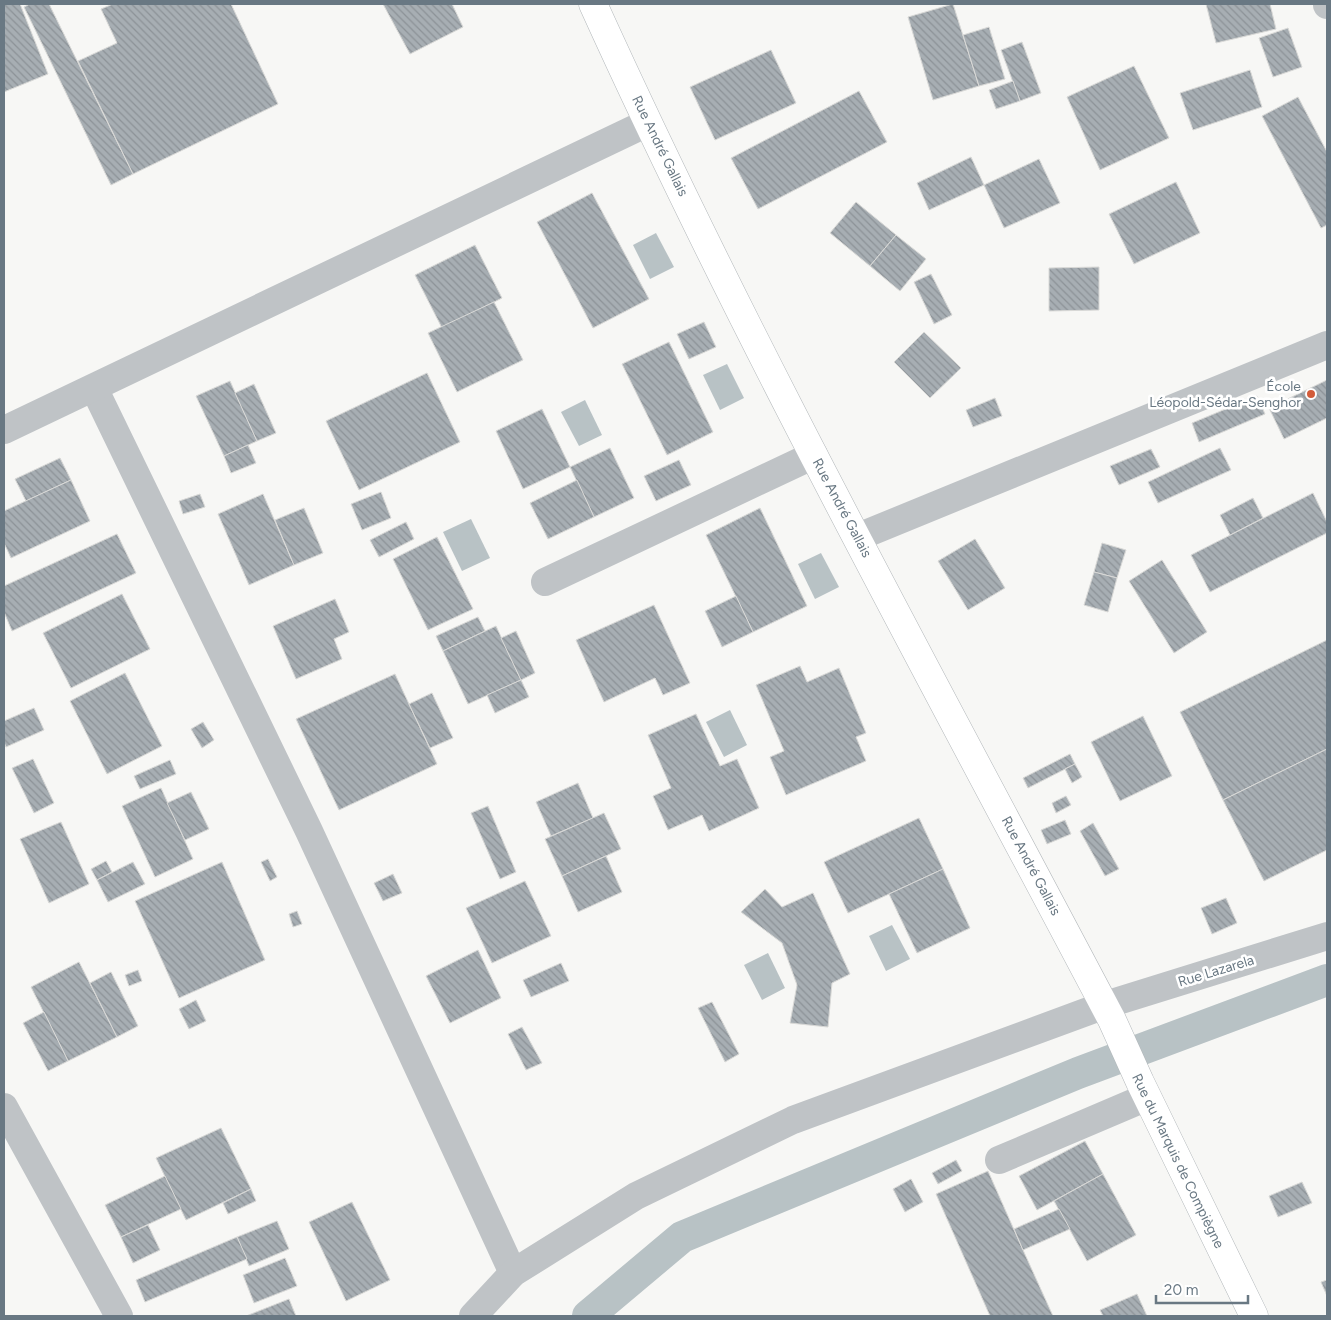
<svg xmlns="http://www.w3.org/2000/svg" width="1331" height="1320" viewBox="0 0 1331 1320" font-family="Figtree,sans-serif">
<defs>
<pattern id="building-back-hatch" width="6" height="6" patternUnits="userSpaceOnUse" patternTransform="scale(1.25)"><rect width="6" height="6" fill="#a7aeb3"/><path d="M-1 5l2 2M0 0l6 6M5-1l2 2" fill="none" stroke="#8c9297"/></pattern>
</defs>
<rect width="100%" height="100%" fill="#f7f7f5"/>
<!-- water -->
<g fill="#b8c2c5">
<polygon points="656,233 674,267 650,279 633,245"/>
<polygon points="727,364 744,398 720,410 703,375"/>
<polygon points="585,400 602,435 579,446 561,412"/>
<polygon points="471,519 490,558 462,571 443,532"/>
<polygon points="821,553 839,587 815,599 798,564"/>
<polygon points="730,710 747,745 724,757 706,722"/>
<polygon points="892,925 910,959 886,971 869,936"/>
<polygon points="768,953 785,988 762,1000 744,965"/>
</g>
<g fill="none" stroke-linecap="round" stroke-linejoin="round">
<!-- canal -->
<polyline stroke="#b8c2c5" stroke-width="32" points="588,1316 682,1237 1078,1073 1327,980"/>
</g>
<!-- building -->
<g fill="url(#building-back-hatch)" stroke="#d9d9d7">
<polygon points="4,4 20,4 48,74 4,92"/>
<polygon points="30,4 49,4 133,174 111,185 24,7"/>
<polygon points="113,4 231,4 278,104 133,174 78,61 117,43 101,9"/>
<polygon points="383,4 452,4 463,27 410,54"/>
<polygon points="953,4 979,86 933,100 908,17"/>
<polygon points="1206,4 1270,4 1276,29 1216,43"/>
<polygon points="989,27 1005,79 979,86 963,35"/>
<polygon points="1288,28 1302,67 1273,77 1259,38"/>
<polygon points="1022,42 1041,93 1020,101 1001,50"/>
<polygon points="771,50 796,103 715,140 690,87"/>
<polygon points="1134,66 1169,138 1100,170 1067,97"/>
<polygon points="1250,70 1262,107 1193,130 1180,93"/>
<polygon points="1013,81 1020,101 996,109 989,90"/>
<polygon points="859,91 887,142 758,209 731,158"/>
<polygon points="1298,97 1327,152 1327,225 1321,228 1262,116"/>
<polygon points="971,157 984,185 929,210 917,183"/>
<polygon points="1039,159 1060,203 1004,228 984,185"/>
<polygon points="1176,182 1200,233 1134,264 1109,214"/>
<polygon points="592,193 649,299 593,328 537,222"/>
<polygon points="856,202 896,235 870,266 830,233"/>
<polygon points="896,235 926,259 900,291 870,266"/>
<polygon points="475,245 502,298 442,328 415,275"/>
<polygon points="1099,267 1099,310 1049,311 1049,268"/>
<polygon points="931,274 952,315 934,324 914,282"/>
<polygon points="494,302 523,360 457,392 428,333"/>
<polygon points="704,322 716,347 689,359 677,334"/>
<polygon points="924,332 961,368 930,398 894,362"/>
<polygon points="669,342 713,432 667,455 622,364"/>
<polygon points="427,373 460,442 359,490 326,421"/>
<polygon points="1327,380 1327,418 1284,439 1269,408"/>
<polygon points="230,381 257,441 224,456 196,396"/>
<polygon points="254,384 276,433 257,441 235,393"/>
<polygon points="1257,396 1265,414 1199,442 1192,423"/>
<polygon points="995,398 1002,416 973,427 966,410"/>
<polygon points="542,409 570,467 523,489 496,431"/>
<polygon points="248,445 256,463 231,473 224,456"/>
<polygon points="610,448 634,498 594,517 570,467"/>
<polygon points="1220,448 1231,470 1158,503 1148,482"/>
<polygon points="1151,449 1160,467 1119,485 1110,466"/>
<polygon points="60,458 71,480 26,501 15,479"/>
<polygon points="679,460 691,485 656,501 644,476"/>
<polygon points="71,480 90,521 11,558 4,543 4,511"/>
<polygon points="577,480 594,517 548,539 530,503"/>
<polygon points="381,492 391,518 362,530 351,504"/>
<polygon points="1313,493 1327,522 1327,533 1210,592 1191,555"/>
<polygon points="200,494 205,507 183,514 179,501"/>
<polygon points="263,494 294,565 249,585 218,514"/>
<polygon points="1253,498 1263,518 1230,535 1220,515"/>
<polygon points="304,508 323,553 294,565 275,520"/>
<polygon points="760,508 807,606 753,632 706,535"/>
<polygon points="406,522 414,539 379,557 370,540"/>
<polygon points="117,534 136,573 12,631 4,612 4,586"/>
<polygon points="437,537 473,609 428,630 393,559"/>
<polygon points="975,539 1005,588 968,610 938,561"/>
<polygon points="1102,543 1126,550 1117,578 1094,572"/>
<polygon points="1162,560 1207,632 1174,653 1129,581"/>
<polygon points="1094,572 1117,578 1108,612 1084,605"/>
<polygon points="122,594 150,649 71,688 43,633"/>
<polygon points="736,596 753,632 722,647 705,611"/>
<polygon points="335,599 349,632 334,639 342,659 296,679 273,626"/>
<polygon points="654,605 690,683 663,695 655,678 604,702 576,640"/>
<polygon points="478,617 485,631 443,651 436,636"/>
<polygon points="496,626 521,680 468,704 443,651"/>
<polygon points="516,631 535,673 521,680 501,638"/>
<polygon points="1327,640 1327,749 1223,800 1180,712"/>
<polygon points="800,666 807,682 839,668 866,733 856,737 866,761 786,795 770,757 784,751 756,685"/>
<polygon points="125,673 162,746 107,774 70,701"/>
<polygon points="395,674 437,764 339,810 296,719"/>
<polygon points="521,680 529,697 495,713 487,695"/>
<polygon points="432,693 453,738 430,748 409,704"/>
<polygon points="34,708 44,730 6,747 4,742 4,721"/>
<polygon points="696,714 720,766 737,759 759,808 709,831 702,815 668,830 653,796 671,788 648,735"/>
<polygon points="1143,716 1172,776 1120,801 1091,742"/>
<polygon points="203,722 214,740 202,748 191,729"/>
<polygon points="1327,749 1327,850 1264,881 1223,800"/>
<polygon points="1070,754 1075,764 1028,788 1023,778"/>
<polygon points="33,759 54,803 34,813 12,768"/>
<polygon points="170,760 176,774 140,789 134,776"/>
<polygon points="1075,764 1082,777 1072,783 1065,769"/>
<polygon points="578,783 593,818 551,836 536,802"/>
<polygon points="161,788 193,859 155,877 122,806"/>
<polygon points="191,792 209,829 185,840 167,803"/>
<polygon points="1066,796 1071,805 1056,813 1052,803"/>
<polygon points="488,806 516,872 500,879 471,813"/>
<polygon points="604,813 621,849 562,876 545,839"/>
<polygon points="919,818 943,869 848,913 824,862"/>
<polygon points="1065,820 1071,834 1047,844 1041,830"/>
<polygon points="61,822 89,884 49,903 20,839"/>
<polygon points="1093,823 1119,869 1105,876 1080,831"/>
<polygon points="606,856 622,892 578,912 562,876"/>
<polygon points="268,859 277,877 270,881 261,862"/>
<polygon points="106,861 112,872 97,880 91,869"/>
<polygon points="133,862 145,884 108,902 97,880"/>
<polygon points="222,862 265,960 179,998 135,901"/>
<polygon points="943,869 970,928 917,953 889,894"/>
<polygon points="393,874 402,893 383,901 374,883"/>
<polygon points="525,881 551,936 492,963 466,908"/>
<polygon points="765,889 782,907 813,893 850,974 832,983 828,1027 790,1023 797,985 782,943 741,912"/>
<polygon points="1226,898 1237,923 1212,934 1201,908"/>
<polygon points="297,911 302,924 293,927 289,914"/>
<polygon points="478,950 501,998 450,1023 426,976"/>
<polygon points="79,962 117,1037 68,1061 31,987"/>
<polygon points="561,963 569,981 531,997 523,980"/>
<polygon points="138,970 142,981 129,986 125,975"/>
<polygon points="111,972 138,1026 117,1037 90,983"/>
<polygon points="196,1000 206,1021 189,1029 179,1009"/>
<polygon points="712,1002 739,1054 725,1062 698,1008"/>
<polygon points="44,1012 68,1061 48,1071 23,1023"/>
<polygon points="522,1027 542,1063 526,1070 508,1034"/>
<polygon points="221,1128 251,1189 186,1220 156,1158"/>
<polygon points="1085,1141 1103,1174 1037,1210 1019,1176"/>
<polygon points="956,1160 962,1171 938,1184 932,1173"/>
<polygon points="988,1171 1023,1250 1053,1316 990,1316 936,1194"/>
<polygon points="1103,1174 1136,1235 1087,1261 1054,1201"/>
<polygon points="165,1176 181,1209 121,1237 105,1205"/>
<polygon points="911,1179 923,1202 905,1212 893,1189"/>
<polygon points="1302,1182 1312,1203 1278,1217 1269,1196"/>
<polygon points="251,1189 256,1201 228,1214 223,1203"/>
<polygon points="352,1202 390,1280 346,1301 309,1222"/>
<polygon points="1059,1209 1070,1229 1023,1250 1014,1229"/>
<polygon points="277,1221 289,1249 249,1266 237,1237"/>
<polygon points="148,1225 160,1250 133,1263 121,1237"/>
<polygon points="237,1237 247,1259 145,1302 136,1280"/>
<polygon points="285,1258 297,1286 254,1303 243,1275"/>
<polygon points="1327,1280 1327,1296 1321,1282"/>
<polygon points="1137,1294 1147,1316 1103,1316 1100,1310"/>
<polygon points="289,1299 296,1316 246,1316"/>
</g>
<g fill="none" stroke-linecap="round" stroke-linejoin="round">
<defs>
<path id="major" d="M593,4C750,350 935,684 1112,1020L1140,1082L1254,1316"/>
</defs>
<!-- major casing -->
<use href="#major" stroke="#b2b7ba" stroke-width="29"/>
<!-- minor -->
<g stroke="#bfc3c6" stroke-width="28">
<polyline points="1327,4 1327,5"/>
<polyline points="94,388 309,831 513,1273"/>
<polyline points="4,430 647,123"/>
<polyline points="858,537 1327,345"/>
<polyline points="545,582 814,455"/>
<polyline points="4,1107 119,1316"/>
<polyline points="999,1160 1147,1097"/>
<polyline points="473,1316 513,1273 636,1196 793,1120 1105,1005 1327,936"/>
</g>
<!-- major -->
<use href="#major" stroke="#fff" stroke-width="28"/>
</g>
<!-- markers -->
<circle fill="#d25c3a" stroke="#fff" stroke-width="2" cx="1311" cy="394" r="5"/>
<g text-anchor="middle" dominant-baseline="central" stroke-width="5" stroke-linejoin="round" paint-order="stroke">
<!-- street labels -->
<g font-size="14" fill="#697883" stroke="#fff">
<text transform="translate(660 146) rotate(64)">Rue André Gallais</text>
<text transform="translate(842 508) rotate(62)">Rue André Gallais</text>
<text transform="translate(1031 866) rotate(62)">Rue André Gallais</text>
<text transform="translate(1216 971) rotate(-17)">Rue Lazarela</text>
<text transform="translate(1178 1161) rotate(64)">Rue du Marquis de Compiègne</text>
</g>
<!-- poi labels -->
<g font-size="14" fill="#697883" stroke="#fff" text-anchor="end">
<text x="1301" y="386">École<tspan x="1301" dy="16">Léopold-Sédar-Senghor</tspan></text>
</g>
</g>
<!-- border -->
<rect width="1331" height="1320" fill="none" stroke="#697883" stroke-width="10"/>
<!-- scale -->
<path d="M1156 1295v8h92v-8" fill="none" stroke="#697883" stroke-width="2.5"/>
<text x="1164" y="1295" font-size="15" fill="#697883" stroke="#ffffff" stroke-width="4" paint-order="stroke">20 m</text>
</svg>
